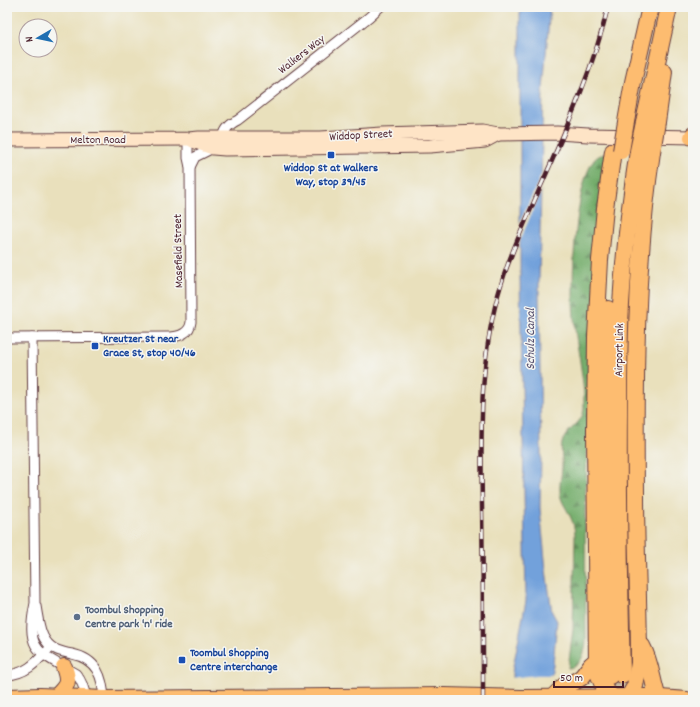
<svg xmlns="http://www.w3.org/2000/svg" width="700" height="707" viewBox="0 0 700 707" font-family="Dekko,sans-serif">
<defs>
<pattern id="forest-firs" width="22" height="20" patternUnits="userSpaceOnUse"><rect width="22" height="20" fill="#74ad6c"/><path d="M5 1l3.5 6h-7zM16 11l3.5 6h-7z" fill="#618c59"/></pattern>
</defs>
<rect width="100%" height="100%" fill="#f6f6f2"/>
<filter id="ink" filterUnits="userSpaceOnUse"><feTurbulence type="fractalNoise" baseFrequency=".025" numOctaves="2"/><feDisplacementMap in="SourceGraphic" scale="8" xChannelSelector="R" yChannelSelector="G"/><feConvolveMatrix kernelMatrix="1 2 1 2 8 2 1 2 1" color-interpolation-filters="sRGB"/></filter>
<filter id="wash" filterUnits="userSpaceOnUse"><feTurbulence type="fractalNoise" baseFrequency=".012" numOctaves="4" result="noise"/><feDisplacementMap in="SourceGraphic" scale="16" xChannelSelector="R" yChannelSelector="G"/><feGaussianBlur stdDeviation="0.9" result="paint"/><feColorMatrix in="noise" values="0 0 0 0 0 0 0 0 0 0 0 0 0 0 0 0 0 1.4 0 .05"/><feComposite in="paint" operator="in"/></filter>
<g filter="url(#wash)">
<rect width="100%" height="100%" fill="#e9e0bc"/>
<!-- forest -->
<path fill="url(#forest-firs)" stroke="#5f664c" d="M607,154L588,427L585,512L586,641C585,653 581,667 568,668L573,629L575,536C575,529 573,522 570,516C566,507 560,501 560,491C559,483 562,475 562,467C563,456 558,445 566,435C573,425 583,422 584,408C585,377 576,348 574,318C571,286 574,185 594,160C597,156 602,154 607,154Z"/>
<!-- water -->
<polygon fill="#72a1db" stroke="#5e6083" points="520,7 550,7 543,90 539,284 541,454 540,508 546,570 552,612 557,621 553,665 546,700 512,700 512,672 526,601 520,278"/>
<!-- pier -->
<g fill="#e9e0bc">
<polygon points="543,171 543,187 518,245 517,229"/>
<polygon points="537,675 552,675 548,700 510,700 510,678"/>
</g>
</g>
<g filter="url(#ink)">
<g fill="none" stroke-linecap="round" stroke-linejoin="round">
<!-- highway-tunnel -->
<polyline stroke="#c9b99f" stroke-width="16" stroke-dasharray="16 8" stroke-linecap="butt" points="622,675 624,700"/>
<defs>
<g id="street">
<path d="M224,142C222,131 228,125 238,120L369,17L380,7"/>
<polyline points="190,167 195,157 213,148"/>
<path d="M7,338L169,337C179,337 190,333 191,322L190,167L188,158V139"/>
<path d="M32,338L35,603C25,651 38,652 76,674C83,682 85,690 86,700"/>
<path d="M36,606C38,617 39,632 46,641C52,650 62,652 72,654C97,659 103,677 104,700"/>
<path d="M7,675C25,674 35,664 47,651"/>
</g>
<g id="secondary">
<polyline points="7,140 188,139 199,138 321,138 382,134 482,131 498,134 557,133 588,135 693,137"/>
<polyline points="193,141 213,148 225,149 430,146 485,141 498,134"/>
</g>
<g id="highway">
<polyline points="626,122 633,82 650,7"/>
<polyline points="644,122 669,7"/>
<polyline points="657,122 664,72"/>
<polyline points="692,137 693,135"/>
<path d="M613,151L605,208L600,260L596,337L595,429L597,668C599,681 605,690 614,700"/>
<polyline points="608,309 607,507 610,676"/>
<path d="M642,646C651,662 652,681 658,698"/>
<path d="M622,675C620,588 618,500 619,413C619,377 619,340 621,304C624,253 630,202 638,151"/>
<polyline points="7,697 40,696 104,699 444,696 521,698 647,697 687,700"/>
<path d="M56,697C67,685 70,684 64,667"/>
<polyline points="552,698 566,684 574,682 582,677 591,665 597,660"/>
<path d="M627,700L635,686L639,663C639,606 636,550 636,493C635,379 635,265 652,152"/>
</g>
</defs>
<!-- street casing -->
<use href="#street" stroke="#623c41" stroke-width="11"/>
<!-- secondary casing -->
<use href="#secondary" stroke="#623c41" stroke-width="15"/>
<!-- highway casing -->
<use href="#highway" stroke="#623c41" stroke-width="18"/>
<!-- street -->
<use href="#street" stroke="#fff" stroke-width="9"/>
<!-- secondary -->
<use href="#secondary" stroke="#fee4c6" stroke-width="13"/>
<!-- highway -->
<use href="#highway" stroke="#fdbc70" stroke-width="16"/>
<defs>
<path id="rail" d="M483,700C483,635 483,571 482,506C481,435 479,364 498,295C508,258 525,223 540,188C566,129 593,70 608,7"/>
</defs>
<!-- rail casing -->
<use href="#rail" stroke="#4a1f2b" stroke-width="4.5"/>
<!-- rail -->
<use href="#rail" stroke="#f6f6f2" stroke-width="3" stroke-dasharray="9" stroke-linecap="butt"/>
<defs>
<g id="highway-bridge">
<polyline points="621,151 626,122"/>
<polyline points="638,151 644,122"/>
<polyline points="652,152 657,122"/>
</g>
</defs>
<!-- highway-bridge casing -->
<use href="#highway-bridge" stroke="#623c41" stroke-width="18" stroke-linecap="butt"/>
<!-- highway-bridge -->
<use href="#highway-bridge" stroke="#fdbc70" stroke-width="16"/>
</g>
</g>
<!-- markers -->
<g fill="#1a4fb4" stroke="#f6f6f2" stroke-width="1.5">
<rect x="327" y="151" width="8" height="8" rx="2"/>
<rect x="91" y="342" width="8" height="8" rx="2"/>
<rect x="178" y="656" width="8" height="8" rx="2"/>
</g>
<circle fill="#5c6f8a" stroke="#f6f6f2" stroke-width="1.5" cx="77" cy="617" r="4"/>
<g text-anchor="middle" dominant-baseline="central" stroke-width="3" stroke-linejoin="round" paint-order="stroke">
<!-- street labels -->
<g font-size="12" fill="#4a1f2b" stroke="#f6f6f2">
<text transform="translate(302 55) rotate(-38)">Walkers Way</text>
<text transform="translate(361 136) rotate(-3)">Widdop Street</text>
<text x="98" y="140">Melton Road</text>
<text transform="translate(179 251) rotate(-91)">Masefield Street</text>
<text transform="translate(620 350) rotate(-89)">Airport Link</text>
</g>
<!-- transit labels -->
<g font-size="12" font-weight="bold" fill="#164399" stroke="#f6f6f2" text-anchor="start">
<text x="331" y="168" text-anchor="middle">Widdop St at Walkers<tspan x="331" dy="14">Way, stop 39/45</tspan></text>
<text x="103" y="339">Kreutzer St near<tspan x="103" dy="14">Grace St, stop 40/46</tspan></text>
<text x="190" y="653">Toombul Shopping<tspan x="190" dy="14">Centre interchange</tspan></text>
</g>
<!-- service labels -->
<g font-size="12" font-weight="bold" fill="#4e5e75" stroke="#f6f6f2" text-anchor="start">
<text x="85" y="610">Toombul Shopping<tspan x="85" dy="14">Centre park 'n' ride</tspan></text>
</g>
<!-- water labels -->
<g font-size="13" font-style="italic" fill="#5a5371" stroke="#f6f6f2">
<text transform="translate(531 339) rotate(-90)">Schulz Canal</text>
</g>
</g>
<!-- margin -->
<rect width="700" height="707" fill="none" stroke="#f6f6f2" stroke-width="24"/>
<!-- north arrow -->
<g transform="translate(38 38) rotate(261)"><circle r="19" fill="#f6f6f2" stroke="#b1a0a2"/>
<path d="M0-3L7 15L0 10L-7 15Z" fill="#1f6fb2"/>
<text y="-6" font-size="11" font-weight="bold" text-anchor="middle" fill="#4a1f2b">N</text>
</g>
<!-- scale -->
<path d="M554 681v6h69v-6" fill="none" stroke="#4a1f2b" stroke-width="2"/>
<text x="560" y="681" font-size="12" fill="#4a1f2b" stroke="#f6f6f2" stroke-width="3" paint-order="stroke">50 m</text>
</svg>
